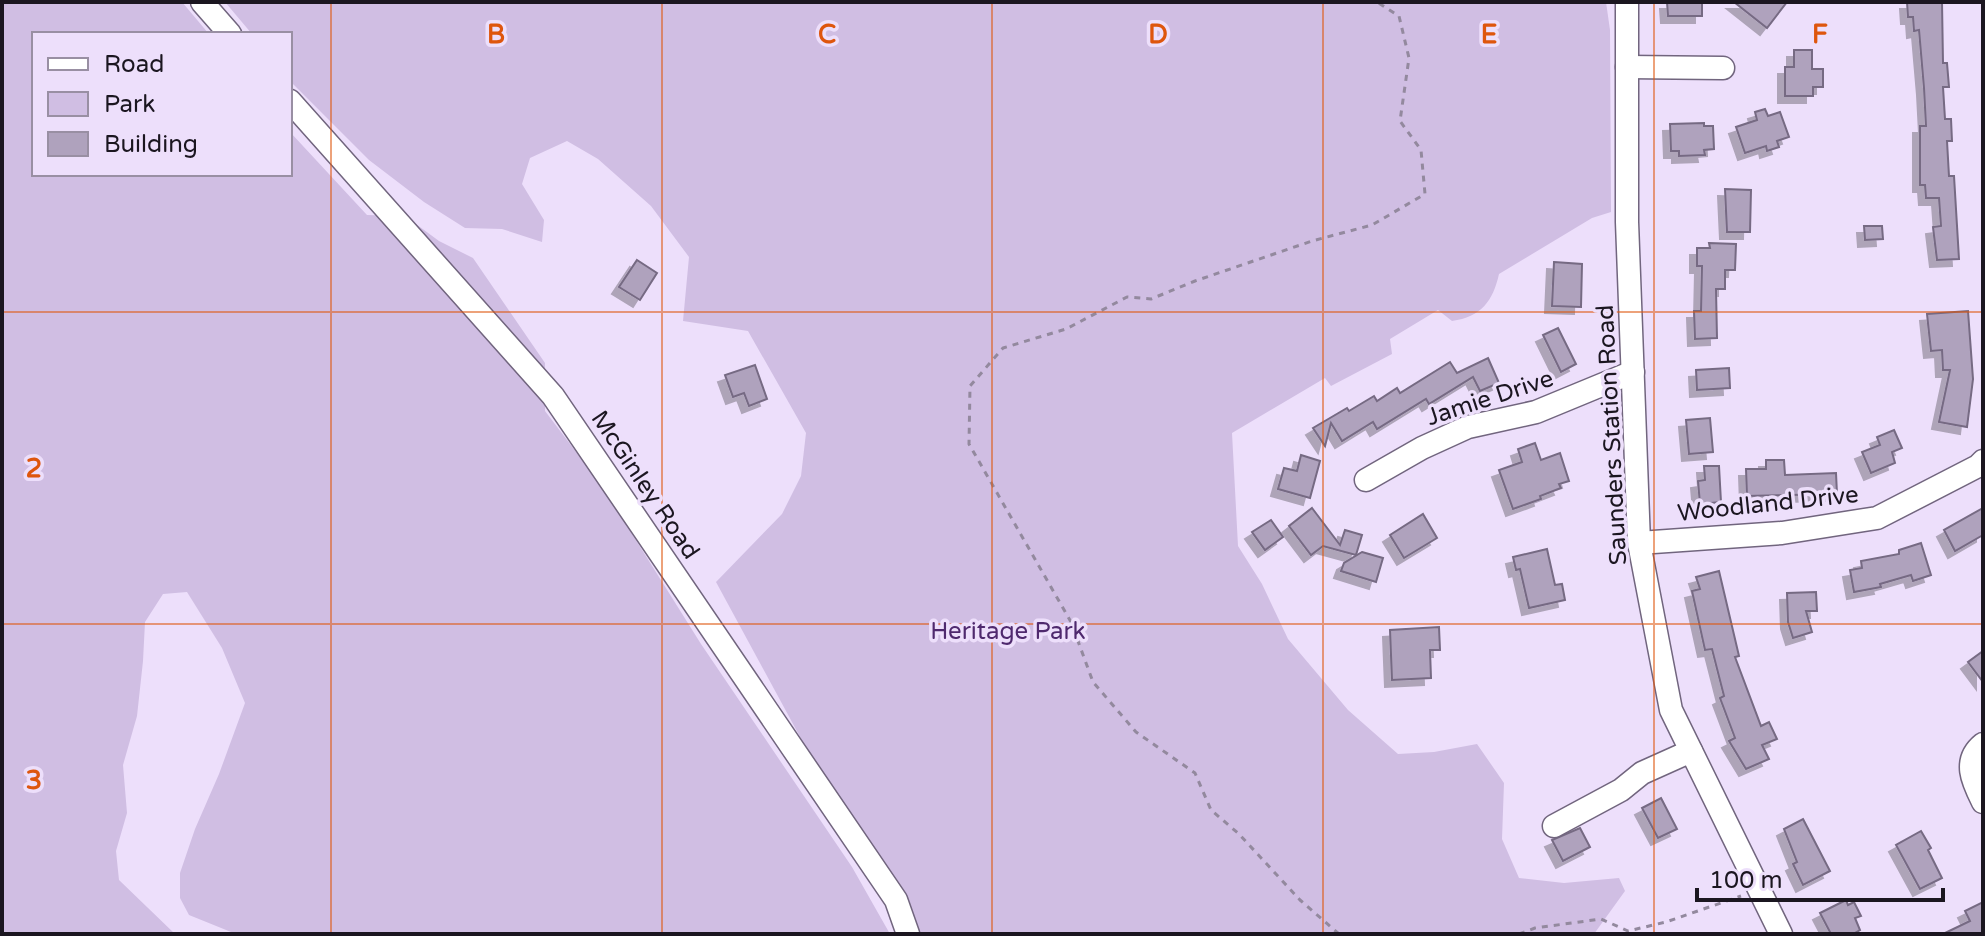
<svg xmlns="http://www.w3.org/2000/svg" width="1985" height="936" viewBox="0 0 1985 936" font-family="'Varela Round',sans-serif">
<defs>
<filter id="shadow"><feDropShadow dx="-7" dy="7" stdDeviation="0" flood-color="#0004"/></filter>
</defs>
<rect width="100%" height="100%" fill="#eddffb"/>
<!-- green -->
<g fill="#d0bee3">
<polygon points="2,2 182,2 209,34 34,34 34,174 290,174 290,132 367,215 405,216 439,241 473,258 545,363 545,411 602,486 701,644 852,867 890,934 236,934 189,915 180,898 180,873 195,829 219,774 245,703 222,648 187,592 163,594 145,622 143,661 137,716 123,765 127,813 116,851 119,880 175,934 2,934"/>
<path d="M225,2H1606L1610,30L1611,212L1592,218L1499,274C1493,301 1481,317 1452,321L1438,310L1390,339L1392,354L1331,386L1325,378L1232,433L1238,546L1262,584L1288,639L1348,710L1398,754L1434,752L1477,744L1504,783L1502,839L1519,878L1564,883L1619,878L1625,891L1594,934H907L716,582L782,514L801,476L806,433L748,331L683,321L689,257L651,206L598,159L567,141L530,158L522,184L544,220L542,242L502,229L465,228L424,202L369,160L290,81V34H252Z"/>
</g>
<!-- building -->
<g fill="#afa2bd" stroke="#766a83" stroke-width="2" filter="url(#shadow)">
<polygon points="1667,2 1702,2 1702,16 1668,16"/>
<polygon points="1734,2 1787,2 1767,28"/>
<polygon points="1907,2 1942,2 1943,63 1947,63 1949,87 1943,87 1945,119 1951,119 1952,141 1947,141 1949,176 1954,176 1959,259 1937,260 1933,227 1941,226 1939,198 1926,198 1925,185 1920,185 1920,126 1926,126 1924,88 1919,30 1914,31 1913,17 1908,17"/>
<polygon points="1794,50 1812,50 1812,69 1823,69 1823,87 1813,87 1813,96 1785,96 1785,67 1794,67"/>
<polygon points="1765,109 1768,116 1780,112 1789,137 1777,141 1779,147 1767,151 1766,146 1745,153 1736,127 1757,120 1755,112"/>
<polygon points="1704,123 1704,126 1713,126 1714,149 1704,150 1705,155 1679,156 1679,151 1671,151 1670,124"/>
<polygon points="1725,189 1751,190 1750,232 1727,232"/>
<polygon points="1864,226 1882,226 1883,239 1865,240"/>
<polygon points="1709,243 1736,244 1735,270 1725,270 1725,289 1716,289 1717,338 1695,339 1694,311 1701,311 1702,266 1697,266 1697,248 1710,248"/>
<polygon points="637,260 657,273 640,300 619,287"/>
<polygon points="1554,262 1582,264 1581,307 1552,306"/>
<polygon points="1968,311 1973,379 1967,427 1939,422 1950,370 1943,370 1942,350 1931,351 1927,314"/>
<polygon points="1558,328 1576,364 1561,372 1543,335"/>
<polygon points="1488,358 1499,383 1480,391 1473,377 1429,404 1426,399 1377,429 1373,422 1342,441 1331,423 1325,446 1313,428 1347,408 1349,411 1374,396 1377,401 1397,388 1400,393 1450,362 1457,373"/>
<polygon points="755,365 767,399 749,406 744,393 733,397 725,375"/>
<polygon points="1729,368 1730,388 1697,390 1696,370"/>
<polygon points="1710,418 1713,452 1689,454 1686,420"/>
<polygon points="1894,430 1902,448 1892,452 1895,463 1871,473 1862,452 1880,445 1877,437"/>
<polygon points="1535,443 1541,460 1560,453 1569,481 1559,484 1561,488 1540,496 1541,499 1513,509 1499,470 1522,462 1518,449"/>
<polygon points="1301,455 1320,461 1310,498 1278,489 1284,468 1297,471"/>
<polygon points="1766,460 1784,460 1785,475 1836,473 1837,494 1747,496 1746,469 1766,469"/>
<polygon points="1704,466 1719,466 1721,502 1700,504 1698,481 1705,480"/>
<polygon points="1312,508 1340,545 1345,530 1362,535 1356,555 1323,546 1311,555 1289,526"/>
<polygon points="1983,508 1983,535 1955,551 1944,530"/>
<polygon points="1423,514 1437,538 1404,558 1390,535"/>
<polygon points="1271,520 1283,537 1265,550 1252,532"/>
<polygon points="1921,543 1931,575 1913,581 1911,575 1880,584 1881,587 1854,592 1850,570 1862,568 1861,561 1899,554 1899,550"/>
<polygon points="1547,549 1555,585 1562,584 1565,600 1529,608 1520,569 1516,570 1513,557"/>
<polygon points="1362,552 1383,558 1376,582 1341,571 1344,563"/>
<polygon points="1719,571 1739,656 1735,657 1761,726 1769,722 1777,739 1762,745 1769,759 1746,769 1729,741 1735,738 1720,698 1724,696 1712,649 1705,650 1692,591 1700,589 1696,577"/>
<polygon points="1816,592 1817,611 1806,611 1812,632 1793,638 1788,622 1787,593"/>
<polygon points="1439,627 1440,650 1430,650 1431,678 1392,680 1390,630"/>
<polygon points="1983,651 1983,682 1968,662"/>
<polygon points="1661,798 1677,829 1658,838 1642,808"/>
<polygon points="1803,819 1830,871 1803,885 1793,864 1797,862 1784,829"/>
<polygon points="1580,828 1590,847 1563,861 1552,840"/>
<polygon points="1921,831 1931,848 1928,850 1942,878 1920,889 1896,845"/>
<polygon points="1846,900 1848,905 1854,902 1861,916 1855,918 1860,930 1853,934 1831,934 1820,913"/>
<polygon points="1983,902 1983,934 1943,934 1970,921 1965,911"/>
</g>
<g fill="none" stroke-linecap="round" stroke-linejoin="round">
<defs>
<g id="minor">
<polyline points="202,2 230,34"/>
<polyline points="1627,2 1627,222 1639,543 1671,710 1781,934"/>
<polyline points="1627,67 1723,68"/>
<polyline points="290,101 553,396 896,900 908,934"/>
<polyline points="1366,480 1422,448 1468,427 1536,412 1633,372"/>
<polyline points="1639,543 1782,533 1877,518 1978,466 1983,461"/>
<path d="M1983,744C1962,761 1973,782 1983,802"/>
<polyline points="1554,826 1621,790 1642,773 1691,751"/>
</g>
</defs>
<!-- minor casing -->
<use href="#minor" stroke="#71657e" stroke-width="25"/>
<!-- path -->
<g stroke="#93899e" stroke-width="3" stroke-dasharray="6 6" stroke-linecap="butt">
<polyline points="1339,934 1300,900 1239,834 1211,810 1195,773 1136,732 1093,682 1071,622 969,444 970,386 1003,348 1066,329 1127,297 1151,299 1195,281 1312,241 1372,225 1425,194 1421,150 1400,121 1409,58 1399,16 1377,2"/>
<polyline points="1519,934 1535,928 1601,919 1628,931 1666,922 1741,896"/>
</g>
<!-- minor -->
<use href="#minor" stroke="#fff" stroke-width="22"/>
</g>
<!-- grid -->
<path fill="none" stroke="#de560d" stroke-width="2" stroke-opacity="0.55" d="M331,2V934M662,2V934M992,2V934M1323,2V934M1654,2V934M2,312H1983M2,624H1983"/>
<g text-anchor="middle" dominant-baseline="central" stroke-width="7" stroke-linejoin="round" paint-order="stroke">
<!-- street labels -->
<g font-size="24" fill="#1b1620" stroke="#eddffb">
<text transform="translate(1490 398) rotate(-18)">Jamie Drive</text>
<text transform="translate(1612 435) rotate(-93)">Saunders Station Road</text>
<text transform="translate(645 485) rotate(56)">McGinley Road</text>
<text transform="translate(1768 504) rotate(-6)">Woodland Drive</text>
</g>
<!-- park labels -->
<g font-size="24" fill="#4f296e" stroke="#eddffb">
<text x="1008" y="631">Heritage Park</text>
</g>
</g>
<g font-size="26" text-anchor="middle" font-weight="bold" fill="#de560d" stroke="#eddffb" stroke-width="7" stroke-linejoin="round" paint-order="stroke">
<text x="496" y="43">B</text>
<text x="827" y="43">C</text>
<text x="1158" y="43">D</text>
<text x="1489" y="43">E</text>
<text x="1820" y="43">F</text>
<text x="34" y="477">2</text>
<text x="34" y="789">3</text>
</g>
<!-- border -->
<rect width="1985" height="936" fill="none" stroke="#1b1620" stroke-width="8"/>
<!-- legend -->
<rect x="32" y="32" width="260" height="144" fill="#eddffb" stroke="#998fa3" stroke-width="2"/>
<rect x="48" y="58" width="40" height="12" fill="#ffffff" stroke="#998fa3" stroke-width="2"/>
<text x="104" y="72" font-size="24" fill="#1b1620">Road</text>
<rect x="48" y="92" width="40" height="24" fill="#d0bee3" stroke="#998fa3" stroke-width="2"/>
<text x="104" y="112" font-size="24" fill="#1b1620">Park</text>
<rect x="48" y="132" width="40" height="24" fill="#afa2bd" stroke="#998fa3" stroke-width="2"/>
<text x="104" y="152" font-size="24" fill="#1b1620">Building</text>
<!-- scale -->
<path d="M1697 888v12h246v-12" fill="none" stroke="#1b1620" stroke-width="4"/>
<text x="1709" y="888" font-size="24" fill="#1b1620" stroke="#eddffb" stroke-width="6" paint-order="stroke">100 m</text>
</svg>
